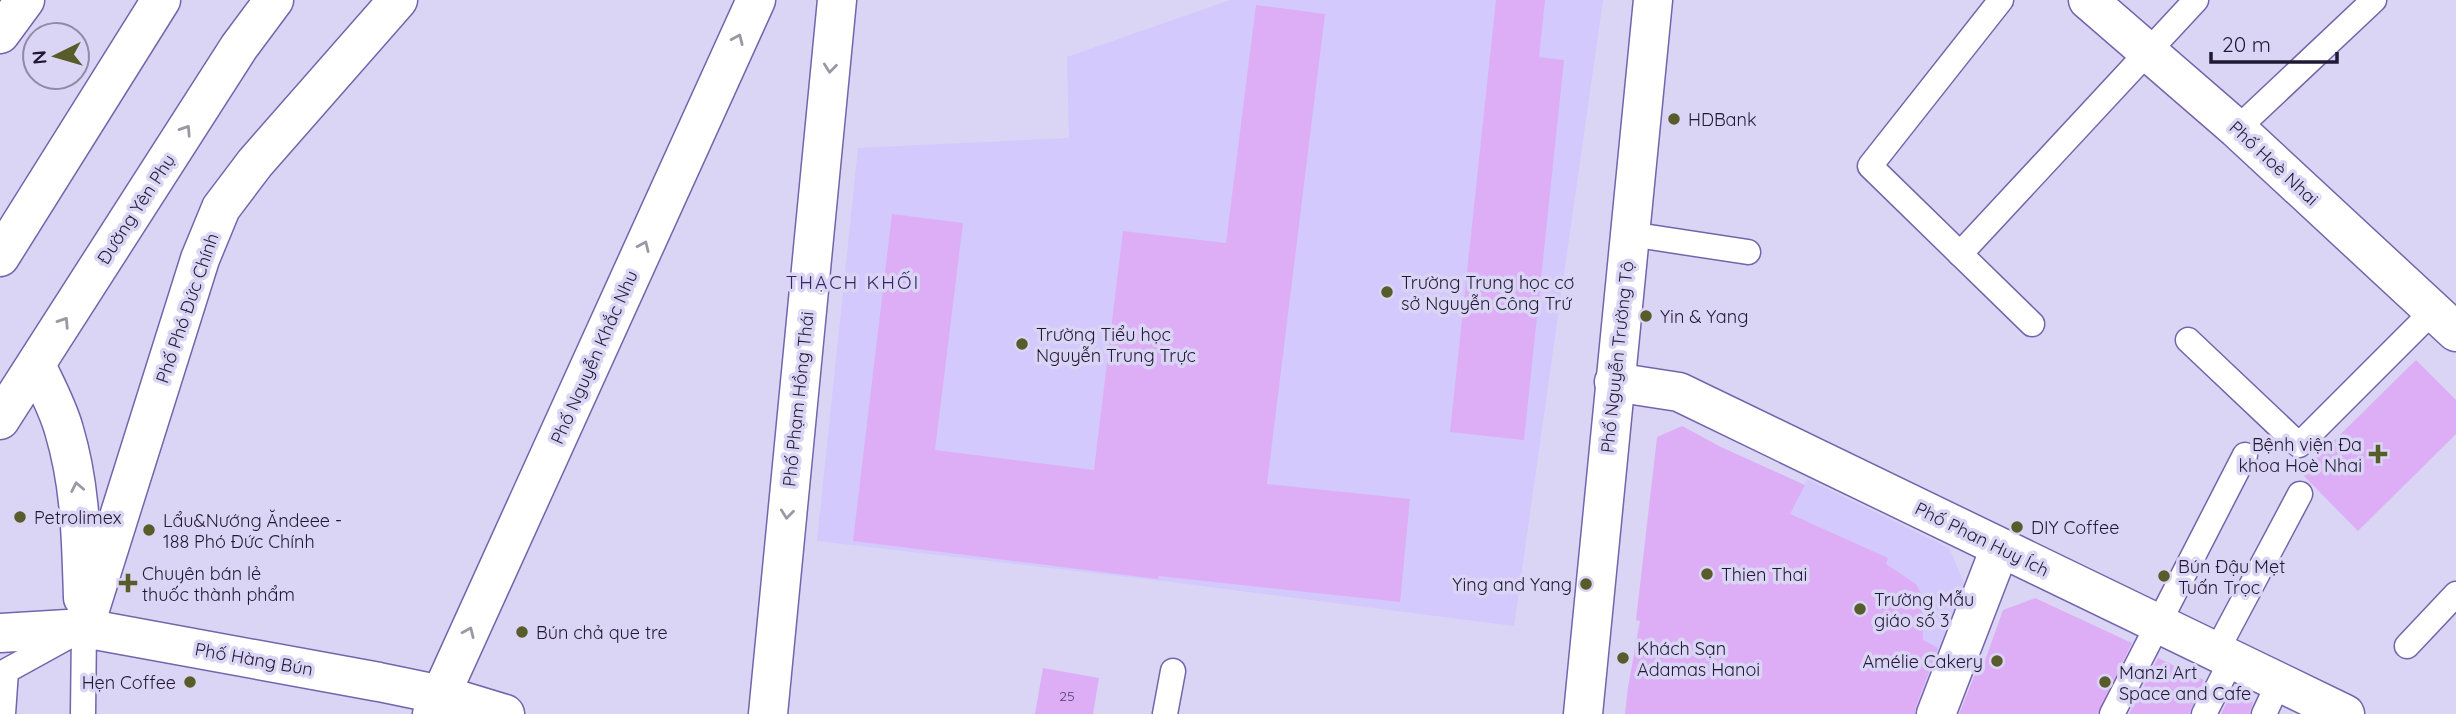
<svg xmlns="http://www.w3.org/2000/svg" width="2456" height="714" viewBox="0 0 2456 714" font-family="Quicksand,sans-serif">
<rect width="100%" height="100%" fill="#dad5f4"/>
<!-- built -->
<g fill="#d3c9fc">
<polygon points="1230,0 1603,0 1514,626 1179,583 817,541 858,148 1069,138 1067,57"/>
<polygon points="1807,479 1949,548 1967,590 1920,714 1890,714 1784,525"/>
</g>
<!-- building -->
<g fill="#ddaef5">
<polygon points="1496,0 1545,0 1539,57 1564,60 1524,440 1450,432"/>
<polygon points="1256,5 1325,14 1267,484 1410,499 1400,602 1158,576 1158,579 853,541 892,214 963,223 935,450 1094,470 1123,231 1226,243"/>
<polygon points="2416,360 2456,400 2456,434 2358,531 2301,473"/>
<polygon points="1682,426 1721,447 1805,485 1790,514 1888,558 1886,564 1916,584 1922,595 1923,640 1938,648 1916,706 1915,714 1625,714 1628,687 1640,621 1636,620 1657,437"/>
<polygon points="2035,598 2132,643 2097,714 1959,714 1978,667 1982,669 2003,610"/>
<polygon points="2158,658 2204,680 2189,714 2129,714"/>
<polygon points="1043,668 1099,678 1093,714 1035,714"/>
<polygon points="2232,693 2253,702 2249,714 2221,714"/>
</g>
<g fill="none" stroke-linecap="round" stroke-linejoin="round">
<defs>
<g id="lane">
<polyline points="2001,0 1870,166 2032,324"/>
<polyline points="2237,129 2374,0"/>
<polyline points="1630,234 1748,252"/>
<polyline points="1960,254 2196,0"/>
<polyline points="2188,340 2299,445 2433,311"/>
<polyline points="2407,646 2456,594"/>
<polyline points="2216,652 2300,494"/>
<polyline points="3,714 6,671 84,628 83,714"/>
<polyline points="1165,714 1173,671"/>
<polyline points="2112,714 2245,455"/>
<polyline points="2204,714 2232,659"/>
<polyline points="2264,714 2279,682"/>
</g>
<g id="street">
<polyline points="2088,0 2237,129 2456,332"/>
<path d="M36,365C46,386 58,408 64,430C81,487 81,539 83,598"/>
<polyline points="1614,382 1679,392 2345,714"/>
<polyline points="84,628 200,259 221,208 255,163 398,0"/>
<polyline points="0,633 84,628 379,682 442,695 505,714"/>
<polyline points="432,714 756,0"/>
<polyline points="768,714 837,0"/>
<polyline points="1583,714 1653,0"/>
<polyline points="1936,714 2000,548"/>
</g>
<g id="primary">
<polyline points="0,34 25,0"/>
<polyline points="0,257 161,0"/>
<polyline points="0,420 239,47 274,0"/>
</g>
</defs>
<!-- lane casing -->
<use href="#lane" stroke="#7564ab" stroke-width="27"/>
<!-- street casing -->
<use href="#street" stroke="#7564ab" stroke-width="41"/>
<!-- primary casing -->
<use href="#primary" stroke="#7564ab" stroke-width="41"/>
<!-- lane -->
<use href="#lane" stroke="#fff" stroke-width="24"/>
<!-- street -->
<use href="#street" stroke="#fff" stroke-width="38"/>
<!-- primary -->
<use href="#primary" stroke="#fff" stroke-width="38"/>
</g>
<!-- one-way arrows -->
<defs><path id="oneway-chevron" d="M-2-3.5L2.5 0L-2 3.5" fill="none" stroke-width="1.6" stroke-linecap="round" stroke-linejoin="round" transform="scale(1.75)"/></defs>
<g stroke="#9b98a4">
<use href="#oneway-chevron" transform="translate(738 39) rotate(-66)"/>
<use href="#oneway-chevron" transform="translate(830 68) rotate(96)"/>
<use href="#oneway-chevron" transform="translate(186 130) rotate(-57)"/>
<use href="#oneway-chevron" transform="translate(644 246) rotate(-66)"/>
<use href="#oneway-chevron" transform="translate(64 322) rotate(-57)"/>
<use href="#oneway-chevron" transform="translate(77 487) rotate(-101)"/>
<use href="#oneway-chevron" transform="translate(787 514) rotate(96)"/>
<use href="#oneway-chevron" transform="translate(469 632) rotate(-66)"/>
</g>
<!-- markers -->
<g fill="#575c2a" stroke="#dad5f4" stroke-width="2.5">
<circle cx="1674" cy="119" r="7"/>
<circle cx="1387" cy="292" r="7"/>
<circle cx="1646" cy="316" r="7"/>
<circle cx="1022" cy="344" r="7"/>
<path d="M2374.5 443.5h7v7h7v7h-7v7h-7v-7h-7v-7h7z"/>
<circle cx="20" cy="517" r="7"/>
<circle cx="2017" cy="527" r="7"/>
<circle cx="149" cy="530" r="7"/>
<circle cx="1707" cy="574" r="7"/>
<circle cx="2164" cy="576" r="7"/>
<path d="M124.5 572.5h7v7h7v7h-7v7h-7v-7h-7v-7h7z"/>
<circle cx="1586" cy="584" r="7"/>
<circle cx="1860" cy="609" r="7"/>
<circle cx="522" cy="632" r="7"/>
<circle cx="1623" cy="658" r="7"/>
<circle cx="1997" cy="661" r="7"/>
<circle cx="190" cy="682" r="7"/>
<circle cx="2105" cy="682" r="7"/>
</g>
<g text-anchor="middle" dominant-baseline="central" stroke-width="7" stroke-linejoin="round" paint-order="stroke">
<!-- number labels -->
<g font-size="14" fill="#4f3e65">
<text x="1067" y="696">25</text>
</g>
<!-- poi labels -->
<g font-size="18" fill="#201935" stroke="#dad5f4" text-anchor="start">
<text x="1688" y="119">HDBank</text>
<text x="1401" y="282">Trường Trung học cơ<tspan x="1401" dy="21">sở Nguyễn Công Trứ</tspan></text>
<text x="1660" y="316">Yin &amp; Yang</text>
<text x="1036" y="334">Trường Tiểu học<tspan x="1036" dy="21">Nguyễn Trung Trực</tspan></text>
<text x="2362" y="444" text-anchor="end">Bệnh viện Đa<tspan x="2362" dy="21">khoa Hoè Nhai</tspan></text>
<text x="34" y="517">Petrolimex</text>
<text x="163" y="520">Lẩu&amp;Nướng Ăndeee -<tspan x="163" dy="21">188 Phó Đức Chính</tspan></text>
<text x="2031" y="527">DIY Coffee</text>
<text x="2178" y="566">Bún Đậu Mẹt<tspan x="2178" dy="21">Tuấn Trọc</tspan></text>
<text x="142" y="573">Chuyên bán lẻ<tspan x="142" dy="21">thuốc thành phẩm</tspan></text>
<text x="1721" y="574">Thien Thai</text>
<text x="1572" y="584" text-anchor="end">Ying and Yang</text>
<text x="1874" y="599">Trường Mẫu<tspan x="1874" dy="21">giáo số 3</tspan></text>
<text x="536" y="632">Bún chả que tre</text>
<text x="1637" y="648">Khách Sạn<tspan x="1637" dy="21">Adamas Hanoi</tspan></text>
<text x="1983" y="661" text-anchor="end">Amélie Cakery</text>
<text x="2119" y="672">Manzi Art<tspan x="2119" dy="21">Space and Cafe</tspan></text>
<text x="176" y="682" text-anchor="end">Hẹn Coffee</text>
</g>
<!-- street labels -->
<g font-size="18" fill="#201935" stroke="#dad5f4">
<text transform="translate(2274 163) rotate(43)">Phố Hoè Nhai</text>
<text transform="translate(136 209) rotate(-57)">Đường Yên Phụ</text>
<text transform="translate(187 308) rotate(-71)">Phố Phó Đức Chính</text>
<text transform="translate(594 357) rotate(-66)">Phố Nguyễn Khắc Nhu</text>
<text transform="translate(1617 357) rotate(-84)">Phố Nguyễn Trường Tộ</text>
<text transform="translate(798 399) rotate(-84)">Phố Phạm Hồng Thái</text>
<text transform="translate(1982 539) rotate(26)">Phố Phan Huy Ích</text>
<text transform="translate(254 659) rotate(10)">Phố Hàng Bún</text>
</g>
<!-- neighbourhood labels -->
<g font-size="19" letter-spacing="2" fill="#3a2667" stroke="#dad5f4">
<text x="853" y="282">THẠCH KHỐI</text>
</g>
</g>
<!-- north arrow -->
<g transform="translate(56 56) rotate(265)"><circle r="33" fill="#dad5f4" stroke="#908aa8" stroke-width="2"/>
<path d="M0-5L12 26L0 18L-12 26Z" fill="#575c2a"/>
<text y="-10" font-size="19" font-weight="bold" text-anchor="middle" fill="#201935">N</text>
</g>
<!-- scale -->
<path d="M2211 52v10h126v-10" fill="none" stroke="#201935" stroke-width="3.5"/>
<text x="2222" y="52" font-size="21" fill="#201935" stroke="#dad5f4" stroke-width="5" paint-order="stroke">20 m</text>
</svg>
